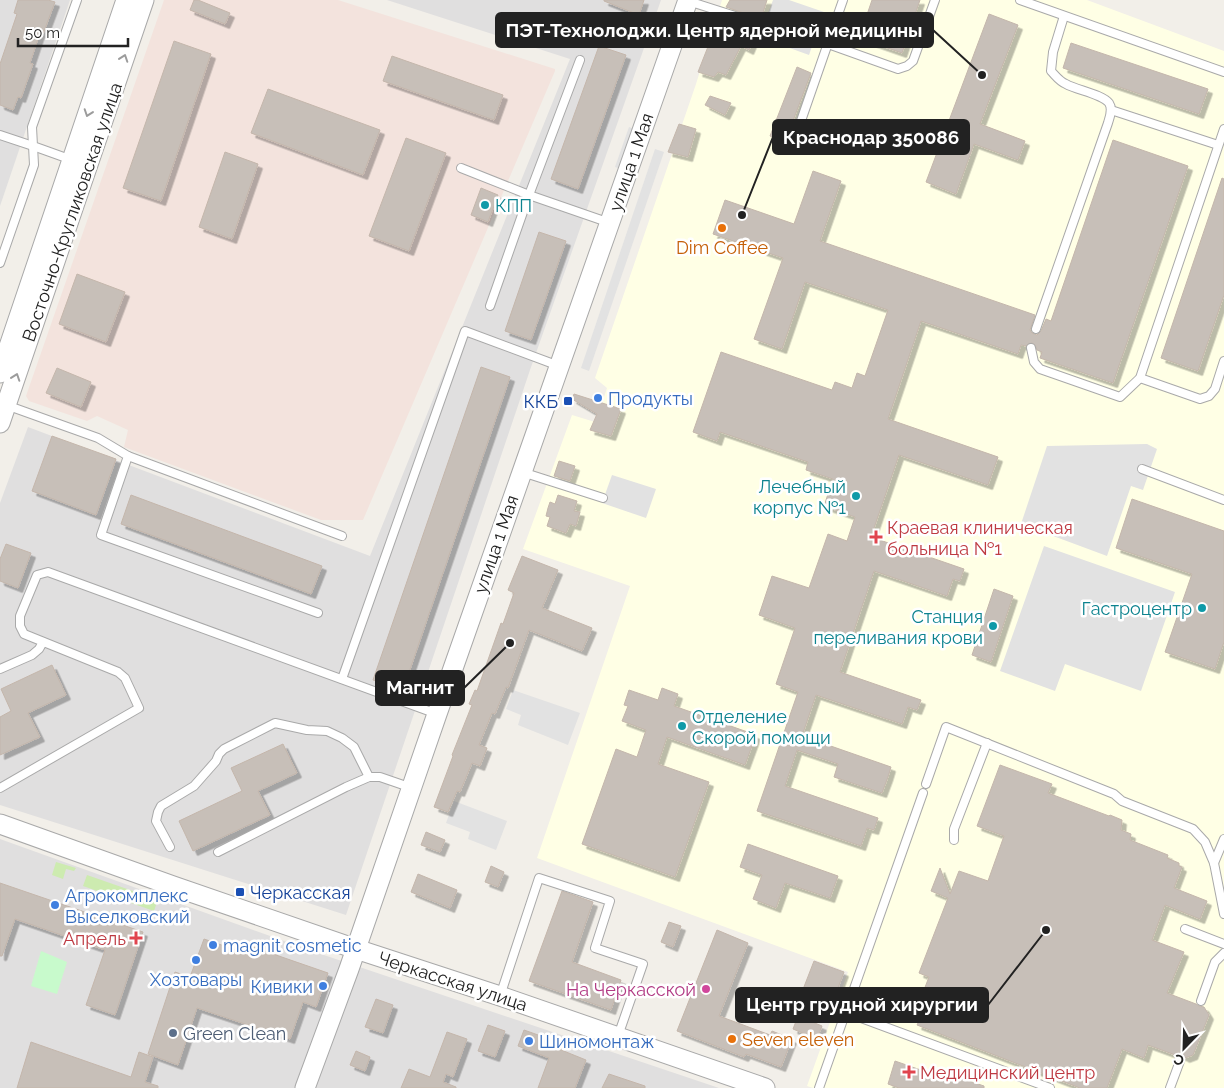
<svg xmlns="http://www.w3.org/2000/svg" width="1224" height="1088" viewBox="0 0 1224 1088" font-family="Raleway,sans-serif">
<defs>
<filter id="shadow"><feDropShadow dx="4.5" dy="4.5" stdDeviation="0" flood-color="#0004"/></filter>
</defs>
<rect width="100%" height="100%" fill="#f2efe9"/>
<!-- residential -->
<g fill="#e0dfdf">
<polygon points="0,0 70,0 0,206"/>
<polygon points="387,0 661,0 530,370 346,915 0,805 0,503 28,427 370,556 570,59"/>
<polygon points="0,839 312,951 719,1088 0,1088"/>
</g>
<!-- education -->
<polygon fill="#ffffe5" points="722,0 1087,0 1224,51 1224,1088 813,1088 807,1086 848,972 537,858 630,586 523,549 572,415 595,422 602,403 607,388 595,378 696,84"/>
<!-- military -->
<polygon fill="#f3e3dd" points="164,0 338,0 555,69 555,71 363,520 321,520 124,447 128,430 97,416 87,421 29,401 26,396"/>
<!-- grass -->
<g fill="#cdebb0">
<polygon points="56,862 76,868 74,871 66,869 63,879 52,875"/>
<polygon points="87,875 153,898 156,905 154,911 83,886"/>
</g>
<!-- park -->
<polygon fill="#c8facc" points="41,951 67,962 57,994 31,986"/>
<!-- parking -->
<g fill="#e2e2e2">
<polygon points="773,0 789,0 824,12 809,55 759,37"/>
<polygon points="629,127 637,130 623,170 615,167"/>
<polygon points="655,149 664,152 589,371 581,368"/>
<polygon points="1147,444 1157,449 1143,490 1131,486 1107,556 1021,524 1047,446"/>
<polygon points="612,475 656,489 646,518 602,503"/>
<polygon points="1044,546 1175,592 1141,691 1065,664 1055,691 1000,671"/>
<polygon points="513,690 580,713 568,745 518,725 521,715 506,709"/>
<polygon points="454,801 507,821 496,850 468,839 470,832 446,823"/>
</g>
<!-- building -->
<g fill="#c7bfb8" stroke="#c4b6ab" filter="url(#shadow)">
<polygon points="18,0 48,0 55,2 43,34 40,33 30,63 33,64 21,98 18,97 13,110 0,105 0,64 17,14 14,13"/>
<polygon points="194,0 198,0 230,13 225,24 190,10"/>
<polygon points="604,0 644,0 639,15 604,1"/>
<polygon points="730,0 767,0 761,19 726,7"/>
<polygon points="872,0 920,0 902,53 859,38"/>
<polygon points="989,14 1018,25 980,124 1025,141 1018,160 974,144 956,194 926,182"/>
<polygon points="722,18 758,29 749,50 741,46 726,75 718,72 714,77 698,72 711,39 713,40"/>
<polygon points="174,41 211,54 161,201 123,188"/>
<polygon points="1071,43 1208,89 1199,114 1063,68"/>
<polygon points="599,46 626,55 578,189 551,179"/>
<polygon points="392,56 503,95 494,120 383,81"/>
<polygon points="797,67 811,73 785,142 770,136"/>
<polygon points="268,89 380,130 363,175 251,133"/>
<polygon points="710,96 731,103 725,115 705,105"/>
<polygon points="679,124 696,129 688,157 668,152"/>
<polygon points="406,138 446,153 409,251 369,236"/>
<polygon points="1113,140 1188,166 1113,383 1040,358 1042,352 1037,350 1035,345 1032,343 1028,344 1026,346 1021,345 1018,354 921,321 888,419 998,457 988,485 899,455 871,537 964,569 960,581 953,579 947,596 874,571 840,672 921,700 917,710 908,707 902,724 816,695 802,736 891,767 888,777 882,793 834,777 838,764 797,750 785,786 878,818 874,830 867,828 861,846 757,811 798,692 776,684 795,628 759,615 772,576 809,588 828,534 847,541 855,517 824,506 833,479 806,470 808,462 720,432 717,441 693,432 721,352 832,390 835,382 852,388 857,373 865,376 888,310 805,282 782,349 754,339 783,258 713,234 725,200 794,224 813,171 841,181 820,241 1035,315 1030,330 1032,333 1037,335 1041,331 1046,319 1051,321"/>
<polygon points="225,152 258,164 232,239 199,227"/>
<polygon points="1222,178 1224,179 1224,295 1198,371 1161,358"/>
<polygon points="481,188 498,195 488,222 471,215"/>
<polygon points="539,232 566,241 531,340 505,331"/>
<polygon points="77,274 125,292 106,342 59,324"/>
<polygon points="481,367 510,377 403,690 373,680"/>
<polygon points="57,368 91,382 81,407 46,393"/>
<polygon points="574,394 621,409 611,436 590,430 597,414 572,399"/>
<polygon points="52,436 116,459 96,515 32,491"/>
<polygon points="559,461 575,466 570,481 554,476"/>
<polygon points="131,495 322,566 311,594 121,524"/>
<polygon points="558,495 577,501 574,511 580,512 576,526 570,524 566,533 547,526 550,517 546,516 548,508 550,502 555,504"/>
<polygon points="1132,499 1224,531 1224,642 1215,669 1165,652 1192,574 1116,548"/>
<polygon points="6,544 31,553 18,588 0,581 0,559"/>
<polygon points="522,556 558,570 542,608 592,628 582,651 529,630 508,688 506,687 495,714 492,713 479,745 487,748 480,766 472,763 460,792 457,791 448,812 434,807 453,756 452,755 472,705 469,704 475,690 477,691 501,623 503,624 514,593 508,590"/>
<polygon points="994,589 1013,596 991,662 972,655"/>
<polygon points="52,665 66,695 28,713 40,737 0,755 0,717 11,711 1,689"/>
<polygon points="662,688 678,694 674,706 756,735 745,765 667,737 658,764 709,782 675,877 582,844 616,749 637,757 646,730 622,721 628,706 624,705 629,690 658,700"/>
<polygon points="283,744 297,773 258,791 270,815 193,851 179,821 242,791 231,768"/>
<polygon points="1000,765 1052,784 1048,793 1109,816 1110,815 1122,820 1121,830 1131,834 1130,840 1168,855 1167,858 1179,863 1179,866 1182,867 1174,888 1207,901 1200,919 1165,905 1152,940 1184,952 1167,993 1196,1004 1199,1006 1204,1007 1209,1015 1193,1055 1185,1058 1182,1056 1178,1056 1148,1045 1144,1058 1122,1049 1107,1088 1080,1088 917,1025 922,1015 915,1013 929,977 919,973 948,898 931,891 940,868 950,894 959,871 988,881 1004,836 977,826"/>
<polygon points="426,832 445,840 440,852 421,845"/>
<polygon points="748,844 838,876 830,898 785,883 776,908 753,899 762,875 740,867"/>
<polygon points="491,866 504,872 498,887 485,882"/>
<polygon points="418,874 457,890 450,908 411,892"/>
<polygon points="0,883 143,932 115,1015 86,1005 105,950 15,919 2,956 0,956"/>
<polygon points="562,891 593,902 572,962 621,980 611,1010 529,981"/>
<polygon points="669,922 681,926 673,947 661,942"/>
<polygon points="717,930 748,943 719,1016 770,1035 772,1031 792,1039 781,1067 746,1054 744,1057 677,1031"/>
<polygon points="204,939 245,953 247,945 328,973 316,1007 303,1002 290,1039 197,1008 178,1065 148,1054 175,972 190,977"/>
<polygon points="814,961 844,972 832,1004 802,992"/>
<polygon points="376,999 393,1005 383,1033 365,1027"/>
<polygon points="798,1016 822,1026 817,1039 793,1029"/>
<polygon points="488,1025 505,1031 495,1057 478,1051"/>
<polygon points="524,1030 541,1036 539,1041 586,1060 575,1088 538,1088 549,1058 518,1046"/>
<polygon points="447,1032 467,1039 453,1077 446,1074 443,1082 456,1087 456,1088 401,1088 409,1069 430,1077"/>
<polygon points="31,1042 131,1077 139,1052 153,1057 145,1082 158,1086 158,1088 17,1088"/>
<polygon points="356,1051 370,1057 365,1071 350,1065"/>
<polygon points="895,1061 935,1075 937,1070 984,1086 984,1088 899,1088 888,1084"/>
<polygon points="609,1074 645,1086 645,1088 602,1088"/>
</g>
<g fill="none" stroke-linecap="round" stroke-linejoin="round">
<defs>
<g id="service">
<polyline points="1020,0 1224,72"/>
<polyline points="688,1 763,25"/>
<polyline points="828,44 898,69 907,66 913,61 935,0"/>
<polyline points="1111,110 1218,145"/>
<polyline points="0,135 33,146 34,165 0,263"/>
<polyline points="794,141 843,0"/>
<polyline points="72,160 33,146 32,127 77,0"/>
<polyline points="461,168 529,195 580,60"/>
<polyline points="490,306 529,195 610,223"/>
<path d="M1036,329L1108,123C1110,116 1113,109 1109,103C1102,94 1076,90 1066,84C1059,81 1056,76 1051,71L1053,52L1064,16"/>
<polyline points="1031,348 1034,362 1040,369 1120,397 1140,378 1224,129"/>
<polyline points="1140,378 1200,399 1209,396 1215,389 1224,361"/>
<polyline points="6,405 98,438 128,456 101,535 318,613"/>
<polyline points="128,456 342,536"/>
<polyline points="1142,469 1224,500"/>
<polyline points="522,472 603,498"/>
<polyline points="0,669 32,655 39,649 43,642"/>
<polyline points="342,679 465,331 559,366"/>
<polyline points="926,784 946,727 1114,794 1122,801 1193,829 1205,842 1214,863 1224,914"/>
<polyline points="0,788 139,708 125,678 118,672 24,634 20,626 20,616 37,575 48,572 437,714"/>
<polyline points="954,840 954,829 987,743"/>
<polyline points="170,847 156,821 158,812 161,806 194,786 216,761 219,754 224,749 275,723 307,730 327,731 342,738 354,747 369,777"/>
<polyline points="218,852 346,787 369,777 380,777 412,788"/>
<polyline points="1214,863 1224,839"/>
<polyline points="1185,929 1224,944"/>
<polyline points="500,996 539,878 610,901 595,948 643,964 618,1036"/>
<polyline points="1201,1001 1215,962 1224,953"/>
<polyline points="845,1012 1050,1088"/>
<polyline points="819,1088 923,793"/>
<polyline points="1170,1088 1180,1061"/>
</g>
<g id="tertiary">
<polyline points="0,373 126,0"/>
<polyline points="0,423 144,0"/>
<polyline points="0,824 173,886 356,949 500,996 765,1088"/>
<polyline points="305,1088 349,969 437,714 688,0"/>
</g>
</defs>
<!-- service casing -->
<use href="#service" stroke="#a9a9a9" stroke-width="10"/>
<!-- tertiary casing -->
<use href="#tertiary" stroke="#a9a9a9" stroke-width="21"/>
<!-- service -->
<use href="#service" stroke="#fff" stroke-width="8"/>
<!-- tertiary -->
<use href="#tertiary" stroke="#fff" stroke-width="19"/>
</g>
<!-- one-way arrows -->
<defs><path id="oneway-chevron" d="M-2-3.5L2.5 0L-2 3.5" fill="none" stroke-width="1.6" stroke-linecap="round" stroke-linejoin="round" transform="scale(1.25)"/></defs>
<g stroke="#9c9c9c">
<use href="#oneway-chevron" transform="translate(124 58) rotate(-71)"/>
<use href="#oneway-chevron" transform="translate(88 113) rotate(109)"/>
<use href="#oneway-chevron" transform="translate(16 377) rotate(-71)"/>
</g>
<!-- markers -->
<g fill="#0f9aa8" stroke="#fff" stroke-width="2">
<circle cx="485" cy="205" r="5"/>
<circle cx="856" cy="496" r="5"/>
<circle cx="1202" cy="608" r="5"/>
<circle cx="993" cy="626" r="5"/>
<circle cx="682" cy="726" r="5"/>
</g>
<g fill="#e8710a" stroke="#fff" stroke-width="2">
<circle cx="722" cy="228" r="5"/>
<circle cx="732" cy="1039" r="5"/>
</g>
<g fill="#3f7fe0" stroke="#fff" stroke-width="2">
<circle cx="598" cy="398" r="5"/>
<circle cx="55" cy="905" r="5"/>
<circle cx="213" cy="945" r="5"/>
<circle cx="196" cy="960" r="5"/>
<circle cx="323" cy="986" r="5"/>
<circle cx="529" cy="1041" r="5"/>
</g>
<g fill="#1a4fb4" stroke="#fff" stroke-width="2">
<rect x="563" y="396" width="10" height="10" rx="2.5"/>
<rect x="235" y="887" width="10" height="10" rx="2.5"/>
</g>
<g fill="#e0444e" stroke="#fff" stroke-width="2">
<path d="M873.5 529.5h5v5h5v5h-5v5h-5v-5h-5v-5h5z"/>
<path d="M133.5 930.5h5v5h5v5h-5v5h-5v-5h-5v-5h5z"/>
<path d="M906.5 1064.5h5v5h5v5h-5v5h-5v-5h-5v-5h5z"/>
</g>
<circle fill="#d1479c" stroke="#fff" stroke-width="2" cx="706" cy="989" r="5"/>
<circle fill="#5c6f8a" stroke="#fff" stroke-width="2" cx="173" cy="1033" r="5"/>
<g text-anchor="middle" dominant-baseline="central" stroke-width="5" stroke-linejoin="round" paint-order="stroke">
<!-- street labels -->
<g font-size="18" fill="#222" stroke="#fff">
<text transform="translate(631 162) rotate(-71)">улица 1 Мая</text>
<text transform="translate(72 212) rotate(-71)">Восточно-Кругликовская улица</text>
<text transform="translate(496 544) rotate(-71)">улица 1 Мая</text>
<text transform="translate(453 981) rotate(18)">Черкасская улица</text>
</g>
<!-- culture labels -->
<g font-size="18" fill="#0d838f" stroke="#fff" text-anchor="end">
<text x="495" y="205" text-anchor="start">КПП</text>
<text x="846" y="486">Лечебный<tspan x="846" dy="21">корпус №1</tspan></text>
<text x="1192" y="608">Гастроцентр</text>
<text x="983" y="616">Станция<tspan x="983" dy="21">переливания крови</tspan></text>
<text x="692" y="716" text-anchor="start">Отделение<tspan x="692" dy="21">Скорой помощи</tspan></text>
</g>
<!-- food labels -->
<g font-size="18" fill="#c56008" stroke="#fff">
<text x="722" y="247">Dim Coffee</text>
<text x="742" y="1039" text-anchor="start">Seven eleven</text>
</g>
<!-- shop labels -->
<g font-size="18" fill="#366cbe" stroke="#fff" text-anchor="start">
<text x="608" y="398">Продукты</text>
<text x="65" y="895">Агрокомплекс<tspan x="65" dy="21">Выселковский</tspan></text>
<text x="223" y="945">magnit cosmetic</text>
<text x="196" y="979" text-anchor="middle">Хозтовары</text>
<text x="313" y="986" text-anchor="end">Кивики</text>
<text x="539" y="1041">Шиномонтаж</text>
</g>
<!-- transit labels -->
<g font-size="18" fill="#164399" stroke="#fff" text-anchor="end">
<text x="558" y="401">ККБ</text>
<text x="250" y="892" text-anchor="start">Черкасская</text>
</g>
<!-- health labels -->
<g font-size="18" fill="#be3a42" stroke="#fff" text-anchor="start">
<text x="887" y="527">Краевая клиническая<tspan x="887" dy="21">больница №1</tspan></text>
<text x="126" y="938" text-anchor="end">Апрель</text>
<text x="920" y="1072">Медицинский центр</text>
</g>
<!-- hotel labels -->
<g font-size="18" fill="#b23c85" stroke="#fff" text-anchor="end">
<text x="696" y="989">На Черкасской</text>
</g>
<!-- service labels -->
<g font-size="18" fill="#4e5e75" stroke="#fff" text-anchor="start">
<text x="183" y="1033">Green Clean</text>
</g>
</g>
<!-- callouts -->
<path fill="none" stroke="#222" stroke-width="2" d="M982 75L933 30M742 215L773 137M510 643L464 688M1046 930L988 1005"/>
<g fill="#222" stroke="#fff" stroke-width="2">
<circle cx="982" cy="75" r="5"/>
<circle cx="742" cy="215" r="5"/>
<circle cx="510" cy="643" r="5"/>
<circle cx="1046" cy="930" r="5"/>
</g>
<g fill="#222" stroke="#222" stroke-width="2">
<rect x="496" y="13" width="437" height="34" rx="5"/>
<rect x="773" y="120" width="196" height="34" rx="5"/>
<rect x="376" y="671" width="88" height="34" rx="5"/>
<rect x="736" y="988" width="252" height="34" rx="5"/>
</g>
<g font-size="19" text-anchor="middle" font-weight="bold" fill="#fff">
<text x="714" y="37">ПЭТ-Технолоджи. Центр ядерной медицины</text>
<text x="871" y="144">Краснодар 350086</text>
<text x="420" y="694">Магнит</text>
<text x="862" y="1011">Центр грудной хирургии</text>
</g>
<!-- north arrow -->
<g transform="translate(1184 1048) rotate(203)" stroke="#ffffff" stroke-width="4" paint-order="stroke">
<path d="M0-4L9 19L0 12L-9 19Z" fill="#222222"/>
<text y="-8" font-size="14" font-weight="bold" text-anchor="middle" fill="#222222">С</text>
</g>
<!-- scale -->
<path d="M18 38v8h110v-8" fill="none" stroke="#222222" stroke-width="2.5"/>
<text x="25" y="38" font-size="15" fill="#222222" stroke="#ffffff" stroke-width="4" paint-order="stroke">50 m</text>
</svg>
